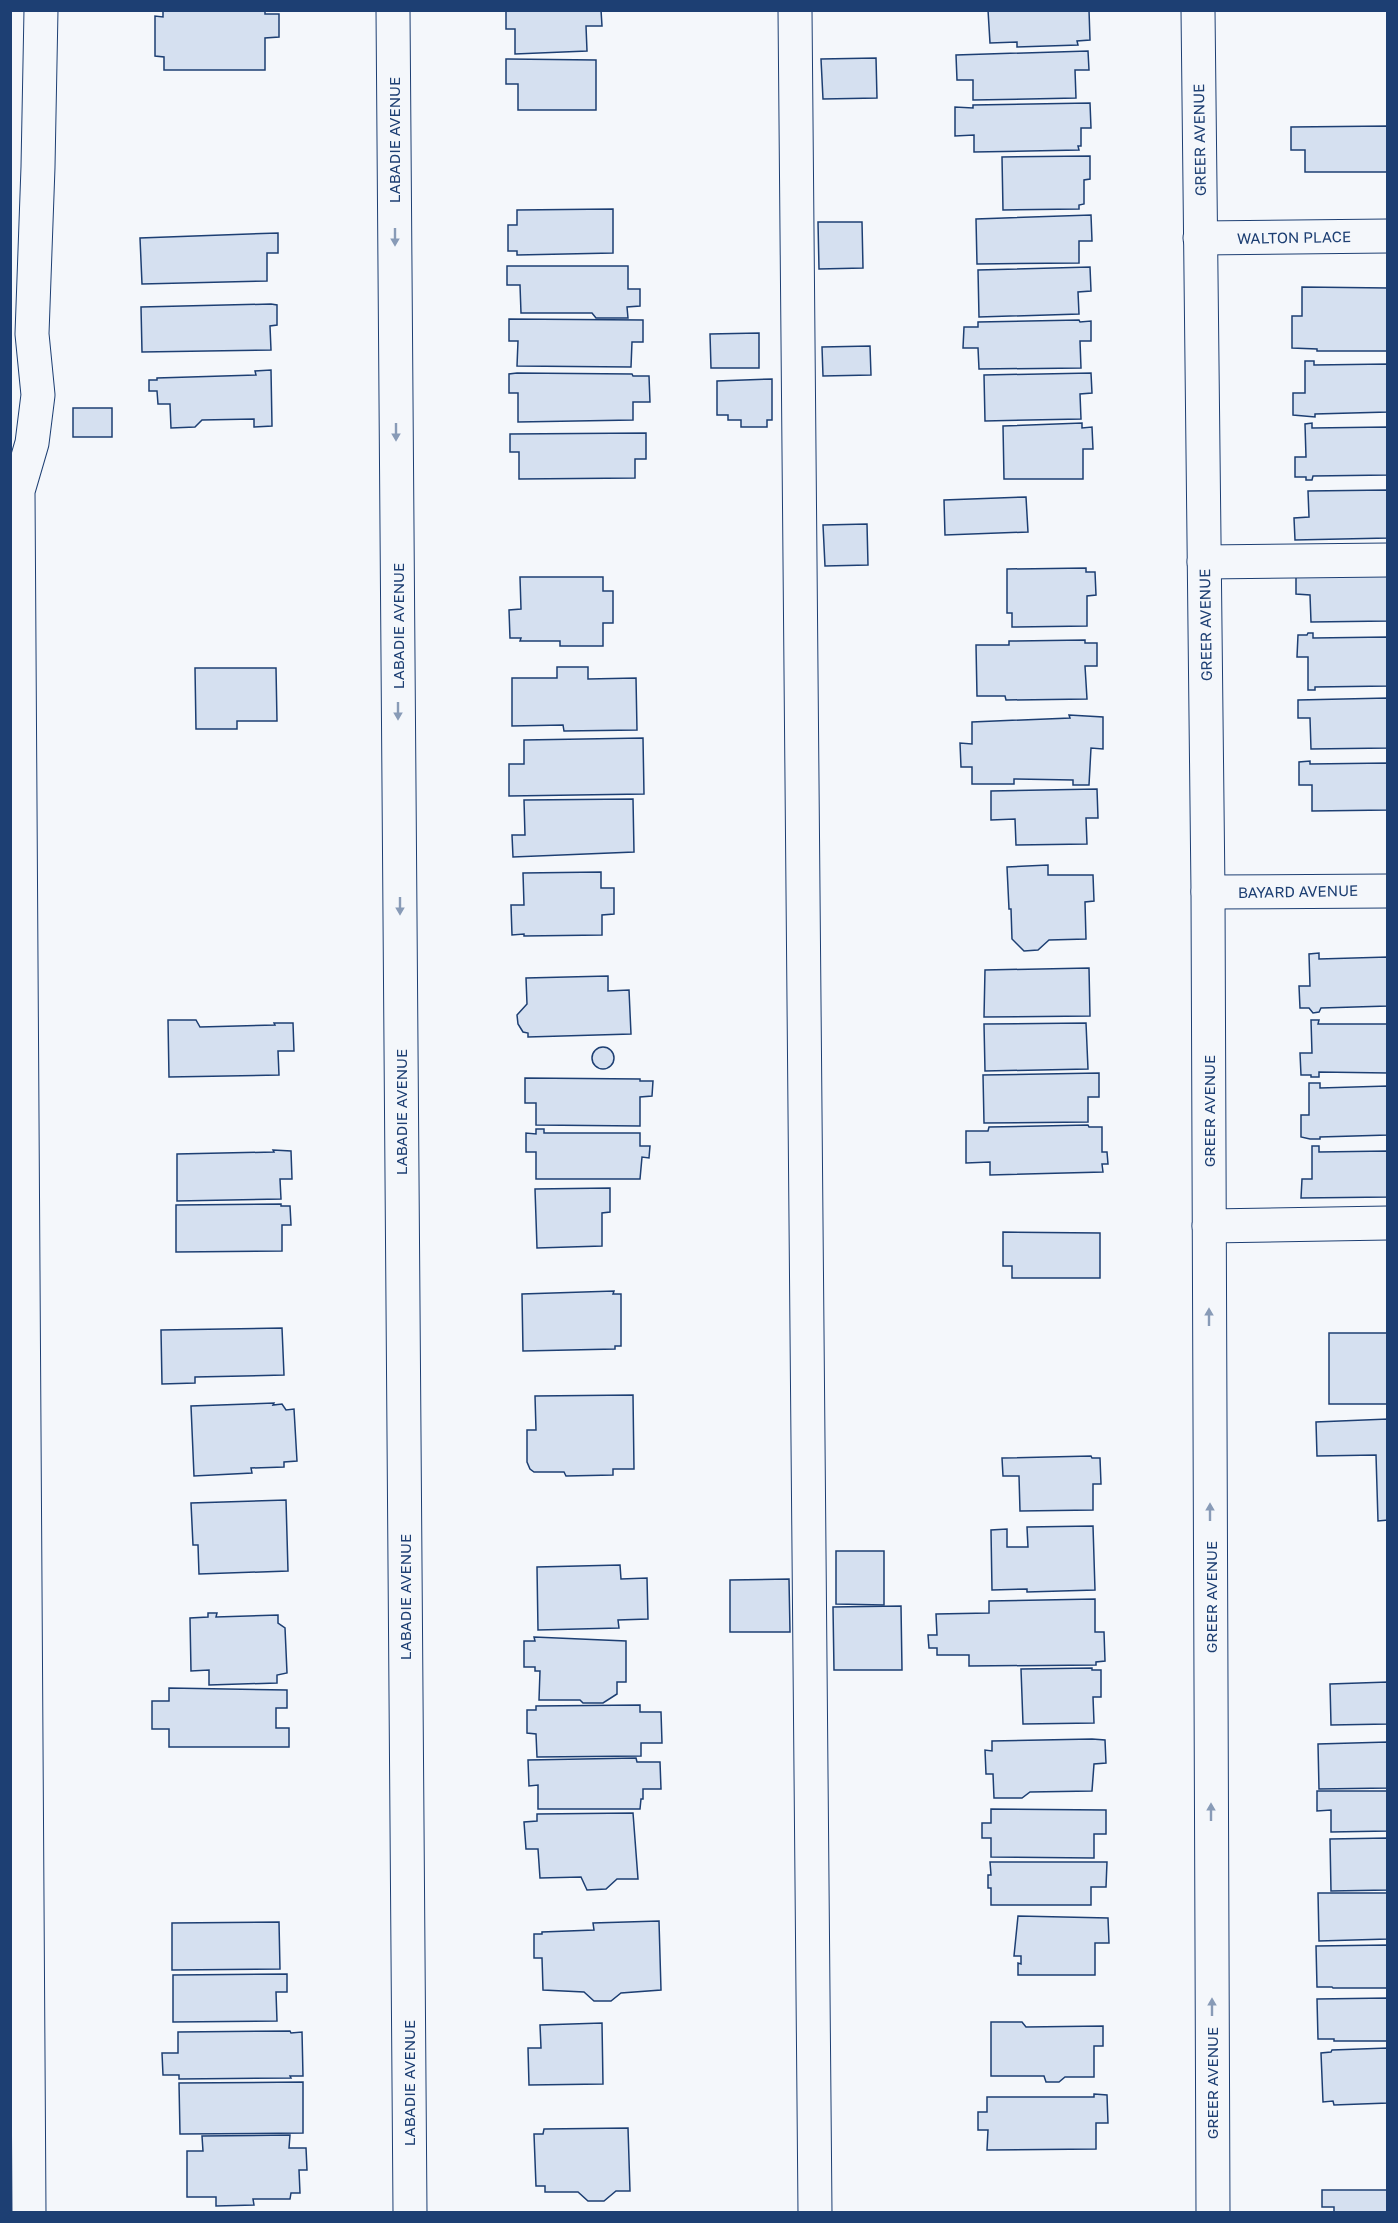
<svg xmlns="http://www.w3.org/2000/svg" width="1398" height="2223" viewBox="0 0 1398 2223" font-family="'Golos Text',sans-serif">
<rect width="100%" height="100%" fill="#f4f7fb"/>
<!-- building -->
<g fill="#d5e0f0" stroke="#1d3f73" stroke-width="1.5">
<polygon points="163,10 265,10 265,14 279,14 279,37 265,38 265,70 164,70 164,57 155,56 155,16 163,17"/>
<polygon points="506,10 601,10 602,26 586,26 587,51 515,54 515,29 506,29"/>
<polygon points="988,10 1089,10 1090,40 1077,41 1078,45 1017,47 1017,42 990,43"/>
<polygon points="1088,51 1089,70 1075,70 1076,98 973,100 973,80 957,80 956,55"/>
<polygon points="876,58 877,98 823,99 821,59"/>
<polygon points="506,59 596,60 596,110 518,110 518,84 506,84"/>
<polygon points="1090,103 1091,128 1081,128 1081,146 1078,146 1079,150 974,152 974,135 955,136 955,107 973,108 973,105"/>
<polygon points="1388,126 1388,172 1305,172 1305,150 1291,150 1291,127"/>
<polygon points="1090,156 1090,179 1084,180 1084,204 1079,205 1079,209 1003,210 1002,157"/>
<polygon points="613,209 613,253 517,255 517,251 508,251 508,225 517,225 517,210"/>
<polygon points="1091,215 1092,241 1079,241 1079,263 977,264 976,219"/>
<polygon points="818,222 862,222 863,268 819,269"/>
<polygon points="278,233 278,253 267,253 267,281 142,284 140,238"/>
<polygon points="507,266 628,266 628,289 640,289 640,306 627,307 628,318 596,318 592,313 521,313 520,285 507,285"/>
<polygon points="1090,267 1091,291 1078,292 1079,314 979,317 978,270"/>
<polygon points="1302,287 1388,288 1388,351 1317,351 1317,349 1292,348 1292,316 1302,316"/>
<polygon points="271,304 277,305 277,325 270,326 271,350 142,352 141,307"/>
<polygon points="509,319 643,320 643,342 632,342 631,367 517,366 518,341 509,341"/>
<polygon points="1079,320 1080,322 1091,321 1091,341 1080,341 1081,368 979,369 978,348 963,348 964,327 978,327 978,322"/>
<polygon points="759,333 759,368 711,368 710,334"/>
<polygon points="870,346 871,375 823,376 822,347"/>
<polygon points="1305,361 1314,361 1314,365 1388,364 1388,412 1315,414 1315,417 1293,415 1293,393 1305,393"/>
<polygon points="271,370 272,426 254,427 254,419 202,420 195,427 171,428 170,404 158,404 157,391 149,391 149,380 157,380 157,378 256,375 255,371"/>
<polygon points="517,373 632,374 633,376 649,376 650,402 633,402 633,420 518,422 518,393 509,393 509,374"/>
<polygon points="1091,373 1092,393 1080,394 1081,419 985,421 984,375"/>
<polygon points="772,379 772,420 767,420 767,427 741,427 741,420 728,420 728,415 717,415 717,381"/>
<rect x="73" y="408" width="39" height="29"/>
<polygon points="1082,423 1082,428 1092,427 1093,449 1083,449 1083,479 1004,479 1003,426"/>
<polygon points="1312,423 1312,428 1388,427 1388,475 1313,476 1312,480 1306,480 1306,477 1295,477 1295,457 1306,457 1305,424"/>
<polygon points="646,433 646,459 635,459 635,478 519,479 519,452 510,452 510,434"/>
<polygon points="1388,490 1388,538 1295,540 1294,518 1309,517 1308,491"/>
<polygon points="1026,497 1028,532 945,535 944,500"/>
<polygon points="867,524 868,565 825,566 823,525"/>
<polygon points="1086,568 1086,572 1095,572 1096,595 1087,596 1087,626 1012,627 1012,613 1007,613 1007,569"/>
<polygon points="1296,572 1388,574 1388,621 1311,622 1310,595 1296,594"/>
<polygon points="520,577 603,577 603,591 613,591 613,623 603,623 603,646 560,646 560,641 520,641 521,638 510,638 509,610 521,609"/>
<polygon points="1308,633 1313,633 1313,638 1388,637 1388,686 1315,687 1315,690 1308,690 1308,657 1297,657 1298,635 1307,635"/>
<polygon points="1085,640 1085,643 1097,643 1097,666 1085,666 1087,699 1006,700 1005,696 977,696 976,645 1009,645 1009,641"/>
<polygon points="557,667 588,667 588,679 636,678 637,730 564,731 563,725 512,726 512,678 557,678"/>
<polygon points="195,668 276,668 277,721 237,721 237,729 196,729"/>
<polygon points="1388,698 1388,748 1311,749 1310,718 1298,718 1298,700"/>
<polygon points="1069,715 1103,717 1103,749 1091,748 1089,785 1073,785 1073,780 1014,779 1014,784 972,784 972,767 961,767 960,743 972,744 972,722 1070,718"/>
<polygon points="643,738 644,794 509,796 509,764 524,764 524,740"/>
<polygon points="1310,761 1310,764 1388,763 1388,810 1312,811 1312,785 1299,785 1299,762"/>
<polygon points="1097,789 1098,818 1086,818 1087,844 1016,845 1015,819 991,820 991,791"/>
<polygon points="633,799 634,852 513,857 512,835 525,835 524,800"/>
<polygon points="1048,865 1048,875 1093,875 1094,901 1085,902 1086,939 1049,940 1038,950 1024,951 1012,939 1011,909 1009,909 1007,867"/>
<polygon points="601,872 601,888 614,888 614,914 602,915 602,935 524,936 524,934 512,935 511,905 524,905 523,873"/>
<polygon points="1319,953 1319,959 1388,957 1388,1006 1321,1008 1319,1012 1313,1013 1309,1008 1300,1008 1299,986 1310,986 1309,954"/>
<polygon points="1089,968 1090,1016 984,1017 985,970"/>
<polygon points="608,976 608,991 629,990 631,1034 528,1037 528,1033 523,1032 518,1024 517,1015 527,1004 526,978"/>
<polygon points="168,1020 196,1020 200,1027 275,1025 274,1023 293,1023 294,1051 278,1051 279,1075 169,1077"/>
<polygon points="1311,1020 1319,1020 1318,1024 1388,1024 1388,1073 1319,1072 1319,1077 1311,1077 1311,1075 1301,1075 1300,1053 1312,1053"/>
<polygon points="1086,1023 1088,1069 985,1071 984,1024"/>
<circle cx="603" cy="1058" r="11"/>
<polygon points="1099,1073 1099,1097 1088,1097 1088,1122 984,1123 983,1075"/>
<polygon points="525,1078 640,1079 640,1081 653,1081 652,1096 640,1097 640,1126 536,1125 536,1103 525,1103"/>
<polygon points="1309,1083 1320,1083 1320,1088 1388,1086 1388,1135 1320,1137 1320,1139 1310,1139 1301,1137 1301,1115 1309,1115"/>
<polygon points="1088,1125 1089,1127 1102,1127 1102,1152 1107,1152 1108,1164 1102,1164 1103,1172 990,1175 990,1162 966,1163 966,1131 988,1131 989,1127"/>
<polygon points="536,1129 544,1129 544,1133 640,1133 640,1146 650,1146 649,1158 642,1157 640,1179 536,1179 536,1152 526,1152 526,1133 536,1134"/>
<polygon points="1312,1146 1319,1146 1319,1152 1388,1151 1388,1197 1301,1198 1302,1179 1312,1179"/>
<polygon points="273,1150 291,1151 292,1179 280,1179 281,1199 177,1201 177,1154 274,1152"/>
<polygon points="610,1188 610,1212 602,1213 602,1246 537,1248 535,1189"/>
<polygon points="281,1204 281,1206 290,1206 291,1225 282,1225 282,1251 176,1252 176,1205"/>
<polygon points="1003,1232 1100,1233 1100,1278 1012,1278 1012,1266 1003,1266"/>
<polygon points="614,1291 613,1294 621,1294 621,1346 615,1346 615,1349 523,1351 522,1294"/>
<polygon points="282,1328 284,1375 195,1377 195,1383 162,1384 161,1330"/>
<rect x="1329" y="1333" width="59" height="71"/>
<polygon points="633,1395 634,1469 613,1469 613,1475 566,1476 564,1472 534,1472 530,1469 527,1462 527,1430 536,1430 535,1396"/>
<polygon points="274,1403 273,1405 282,1404 286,1410 294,1409 297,1461 284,1462 284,1467 251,1468 252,1473 194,1476 191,1406"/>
<polygon points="1388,1419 1388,1520 1378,1521 1376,1455 1317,1456 1316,1422"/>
<polygon points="1091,1456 1092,1458 1100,1458 1101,1484 1093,1484 1093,1510 1020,1511 1019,1476 1003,1476 1002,1458"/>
<polygon points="286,1500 288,1571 199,1574 198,1545 193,1545 191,1503"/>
<polygon points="1093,1526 1095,1590 1027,1592 1027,1589 992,1590 991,1530 1007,1529 1007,1547 1028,1547 1027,1527"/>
<polygon points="836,1551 884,1551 884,1605 836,1604"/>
<polygon points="620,1565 621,1579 647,1578 648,1619 618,1620 619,1628 538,1630 537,1567"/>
<polygon points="789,1579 790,1632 730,1632 730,1580"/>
<polygon points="1095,1599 1095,1632 1104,1632 1105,1661 1096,1662 1096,1665 969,1666 969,1655 937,1655 937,1648 929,1648 928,1635 937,1635 936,1614 989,1613 989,1601"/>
<polygon points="901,1606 902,1670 834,1670 833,1607"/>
<polygon points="208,1613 217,1613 216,1617 278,1615 278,1623 285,1628 287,1673 277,1675 277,1683 209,1685 209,1670 191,1671 190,1618 208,1617"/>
<polygon points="534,1637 626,1641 626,1682 617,1682 617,1694 603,1703 583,1703 580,1700 539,1700 540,1671 535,1671 535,1667 524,1667 524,1641 535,1641"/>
<polygon points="1092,1668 1092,1670 1101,1670 1101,1697 1093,1697 1094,1723 1023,1724 1021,1669"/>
<polygon points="1388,1682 1388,1724 1331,1725 1330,1684"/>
<polygon points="169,1688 287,1690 287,1708 276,1708 276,1728 289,1728 289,1747 169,1747 169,1729 152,1729 152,1701 169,1701"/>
<polygon points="640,1705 640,1712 661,1712 662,1743 641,1743 641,1756 537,1757 536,1734 527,1733 527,1710 536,1710 536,1706"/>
<polygon points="1092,1739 1105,1740 1106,1763 1094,1764 1092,1791 1030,1792 1022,1798 994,1798 993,1774 986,1774 985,1750 992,1751 992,1741"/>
<polygon points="1388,1742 1388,1788 1319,1789 1318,1744"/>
<polygon points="636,1758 637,1762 660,1762 661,1789 643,1789 643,1799 641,1799 640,1809 538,1809 538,1785 529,1786 528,1760"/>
<polygon points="1317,1791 1388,1791 1388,1831 1331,1832 1331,1810 1317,1811"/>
<polygon points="991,1809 1106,1810 1106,1834 1094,1834 1094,1858 991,1857 991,1838 982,1838 982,1823 991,1823"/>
<polygon points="633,1813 638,1879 617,1879 606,1889 587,1890 581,1877 540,1878 538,1849 526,1849 524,1822 537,1821 537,1814"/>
<polygon points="1388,1838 1388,1890 1331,1891 1330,1839"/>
<polygon points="990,1862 1107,1862 1106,1887 1091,1887 1091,1905 991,1905 991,1888 988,1888 988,1875 991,1875"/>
<polygon points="1318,1893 1388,1893 1388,1939 1319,1941"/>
<polygon points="1018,1916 1108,1918 1109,1943 1095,1943 1095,1975 1018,1975 1018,1963 1021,1964 1021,1956 1014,1956"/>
<polygon points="659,1921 661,1990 621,1993 611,2001 594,2001 584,1992 543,1990 542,1958 534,1958 534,1934 542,1934 542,1932 594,1930 593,1923"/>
<polygon points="279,1922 280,1969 172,1970 172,1923"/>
<polygon points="1388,1945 1388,1988 1333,1988 1332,1987 1317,1987 1316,1946"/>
<polygon points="287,1974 287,1992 276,1992 277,2021 173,2022 173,1975"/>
<polygon points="1388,1998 1388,2041 1334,2041 1334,2039 1318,2039 1317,1999"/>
<polygon points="991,2022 1022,2022 1026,2027 1103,2026 1103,2046 1094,2046 1094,2077 1065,2077 1059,2082 1046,2082 1044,2076 991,2076"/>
<polygon points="602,2023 603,2084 529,2085 528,2048 541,2048 540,2025"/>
<polygon points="290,2031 291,2033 302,2032 303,2076 290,2076 291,2078 179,2079 179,2075 163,2075 162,2053 178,2053 178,2032"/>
<polygon points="1388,2048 1388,2103 1334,2105 1333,2101 1323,2102 1321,2053 1331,2052 1332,2050"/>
<polygon points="303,2082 303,2133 180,2134 179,2083"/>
<polygon points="1094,2094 1107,2095 1108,2123 1096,2123 1096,2149 987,2150 988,2130 978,2130 978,2112 987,2112 987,2097 1094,2097"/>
<polygon points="628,2128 630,2191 616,2191 604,2201 588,2201 578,2192 545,2192 545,2186 536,2186 534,2134 543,2134 544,2129"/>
<polygon points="290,2135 289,2148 306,2148 307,2170 299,2170 300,2193 291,2193 290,2199 253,2199 254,2205 216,2206 216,2197 187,2197 187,2151 203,2151 202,2136"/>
<polygon points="1322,2190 1388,2190 1388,2212 1334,2212 1334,2207 1322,2207"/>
</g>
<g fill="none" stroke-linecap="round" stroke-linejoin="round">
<defs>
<g id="minor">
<polyline points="393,10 410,2212"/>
<polyline points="795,10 815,2212"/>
<polyline points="1198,10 1208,892 1213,2212"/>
<polyline points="1200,238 1388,236"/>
<polyline points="1204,562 1388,560"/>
<polyline points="1208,892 1388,891"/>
<polyline points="1209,1226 1388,1223"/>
<polyline points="29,2212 18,491 32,443 38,395 32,334 38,167 41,10"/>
</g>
</defs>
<!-- minor casing -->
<use href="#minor" stroke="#1d3f73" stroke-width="35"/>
<!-- minor -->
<use href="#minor" stroke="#f4f7fb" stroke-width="33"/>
</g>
<!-- one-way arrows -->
<defs><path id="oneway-solid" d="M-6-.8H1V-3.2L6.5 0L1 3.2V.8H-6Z" transform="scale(1.5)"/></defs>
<g fill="#889bb7">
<use href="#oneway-solid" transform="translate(395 237) rotate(90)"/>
<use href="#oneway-solid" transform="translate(396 432) rotate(90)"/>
<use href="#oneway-solid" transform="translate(398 711) rotate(90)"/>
<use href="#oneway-solid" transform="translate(400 906) rotate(90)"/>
<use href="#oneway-solid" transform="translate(1209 1317) rotate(-90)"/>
<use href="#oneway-solid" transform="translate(1210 1512) rotate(-90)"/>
<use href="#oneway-solid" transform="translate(1211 1812) rotate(-90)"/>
<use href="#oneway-solid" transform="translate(1212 2007) rotate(-90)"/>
</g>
<g text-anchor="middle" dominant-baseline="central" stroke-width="4.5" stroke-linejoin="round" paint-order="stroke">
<!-- street labels -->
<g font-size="15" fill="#1d3f73" stroke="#f4f7fb">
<text transform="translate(394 140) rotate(-90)">LABADIE AVENUE</text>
<text transform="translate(1199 140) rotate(-91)">GREER AVENUE</text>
<text transform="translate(1294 237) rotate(-1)">WALTON PLACE</text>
<text transform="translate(1205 625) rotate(-91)">GREER AVENUE</text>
<text transform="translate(398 626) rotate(-90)">LABADIE AVENUE</text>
<text transform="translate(1298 891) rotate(-1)">BAYARD AVENUE</text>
<text transform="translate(1209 1111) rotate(-90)">GREER AVENUE</text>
<text transform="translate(401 1112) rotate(-90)">LABADIE AVENUE</text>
<text transform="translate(405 1597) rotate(-90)">LABADIE AVENUE</text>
<text transform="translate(1211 1597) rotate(-90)">GREER AVENUE</text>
<text transform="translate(409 2083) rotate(-90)">LABADIE AVENUE</text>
<text transform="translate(1212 2083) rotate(-90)">GREER AVENUE</text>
</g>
</g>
<!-- border -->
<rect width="1398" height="2223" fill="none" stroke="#1d3f73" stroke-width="24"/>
</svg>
